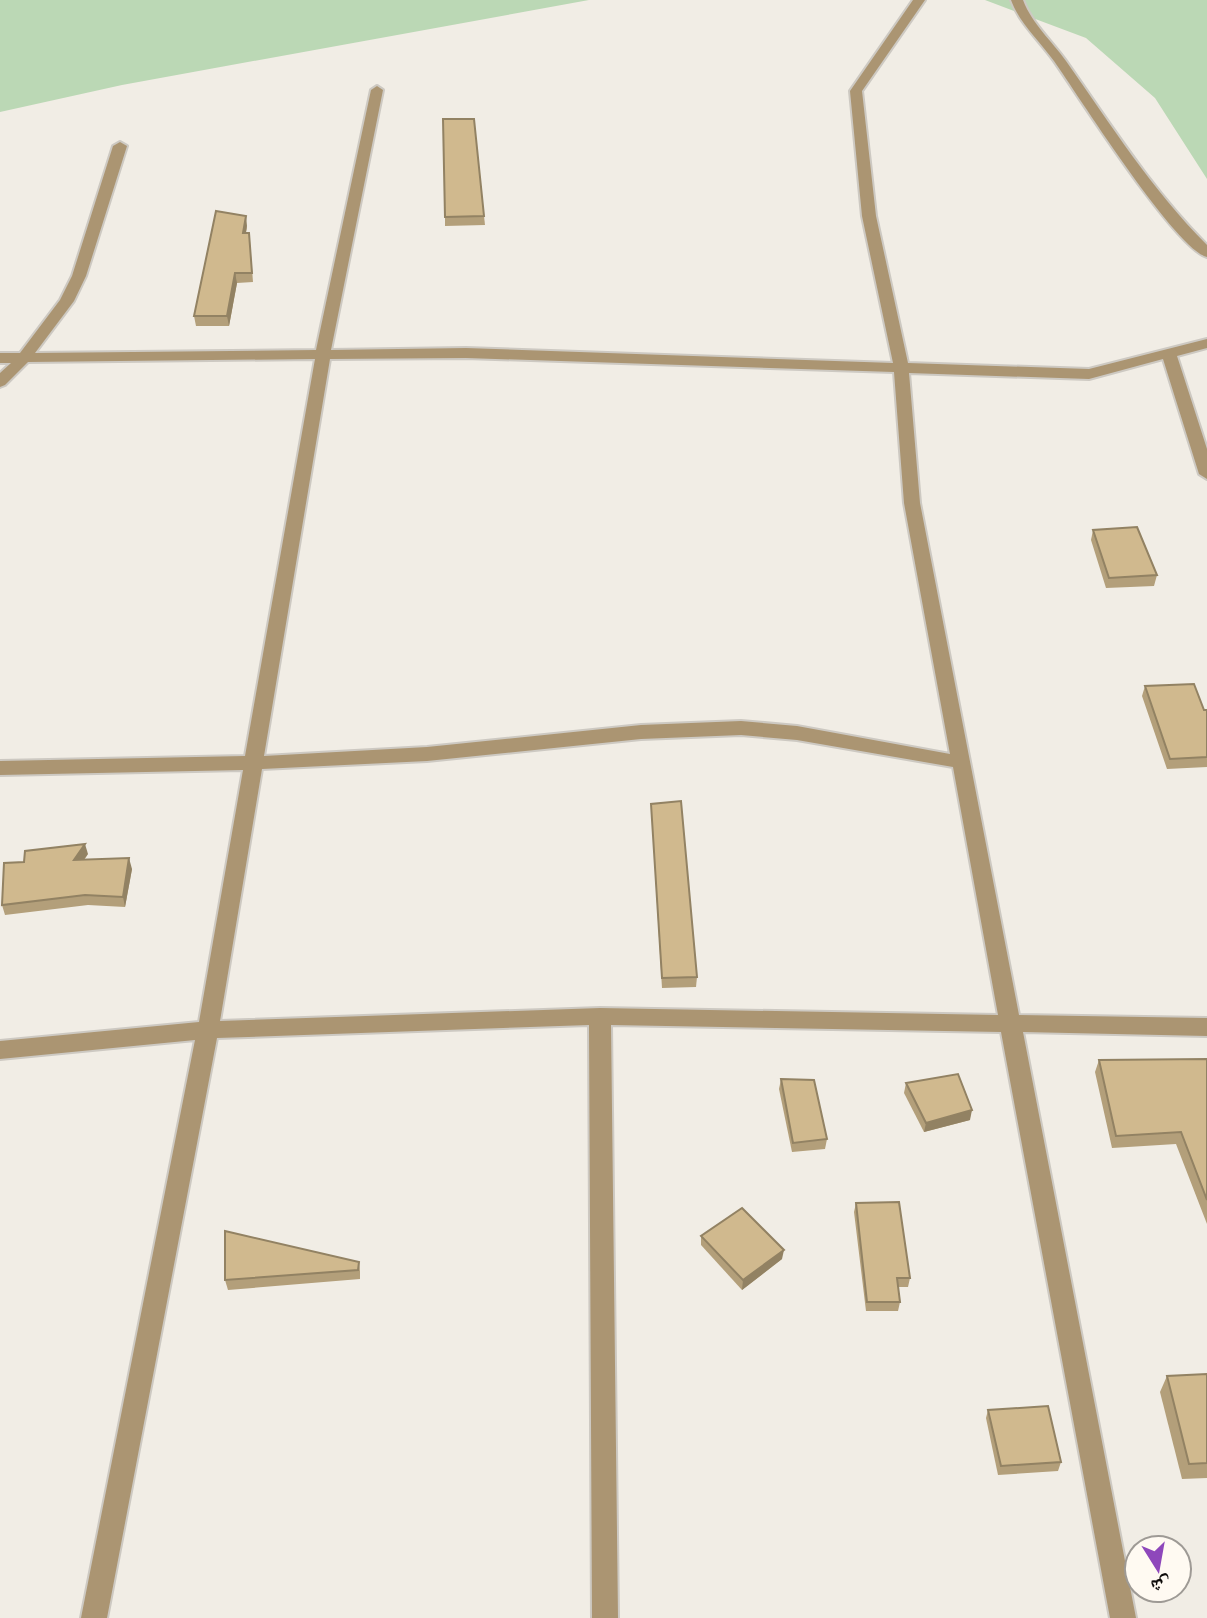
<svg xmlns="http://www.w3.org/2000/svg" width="1207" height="1618" viewBox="0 0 1207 1618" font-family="'Source Sans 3','Noto Naskh Arabic',sans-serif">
<rect width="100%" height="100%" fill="#f1ede5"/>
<!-- green -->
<g fill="#bbd8b5">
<polygon points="0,0 589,0 122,85 0,112"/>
<polygon points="985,0 1207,0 1207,179 1155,98 1086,38"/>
</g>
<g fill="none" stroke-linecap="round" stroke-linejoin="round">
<defs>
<g id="minor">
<path d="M913,0H925L862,91L876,216L908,363L1089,369L1207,339V348L1177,356L1207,449V479L1199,474L1163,359L1089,379L909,373L920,503L1019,1015L1207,1018V1036L1023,1032L1136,1618H1110L1001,1032L611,1025L618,1618H592L589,1025L217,1038L107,1618H81L195,1040L0,1059V1041L199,1022L243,770L0,775V761L245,756L315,359L28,362L5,385L0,387V373L11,363H0V353H20L60,300L72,276L113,146L120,142L127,146L86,276L74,301L35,353L316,350L371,90L377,86L383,90L331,350L466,348L893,363L862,216L850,91ZM466,358L894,372L904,503L950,754L797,726L741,721L641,725L427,747L264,756L330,359ZM741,735L797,740L953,767L998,1015L600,1008L220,1021L262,769L427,761L641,739Z"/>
<path d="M1011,0H1023C1032,24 1052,41 1066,61C1111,125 1152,190 1207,245V257C1175,249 1078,95 1054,61C1039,40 1020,24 1011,0Z"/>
</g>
</defs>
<!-- minor casing -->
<use href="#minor" stroke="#cdc9c2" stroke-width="4"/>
<!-- minor -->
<use href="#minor" fill="#ab9572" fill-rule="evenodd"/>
</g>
<!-- wall -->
<g fill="#b39f7a">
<polygon points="484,216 485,225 445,226 445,217"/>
<polygon points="247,226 246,233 250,242 253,282 237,283 229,326 196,326 194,316"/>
<polygon points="1093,530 1157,575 1154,586 1106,588 1091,540"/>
<polygon points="1145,686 1204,710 1207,710 1207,767 1167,769 1142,696"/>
<polygon points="651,804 697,977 696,987 662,988"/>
<polygon points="88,854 84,860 132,869 125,907 88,905 5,915 2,905"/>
<polygon points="1207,1059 1207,1224 1176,1144 1112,1148 1095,1072 1099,1060"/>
<polygon points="781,1079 827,1139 825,1149 792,1152 779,1089"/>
<polygon points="906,1083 970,1120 924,1132 904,1093"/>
<polygon points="856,1203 910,1278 908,1287 898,1287 900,1302 898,1311 866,1311 854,1212"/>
<polygon points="701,1236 782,1259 742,1290 701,1245"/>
<polygon points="359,1262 360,1271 360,1279 228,1290 225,1280"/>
<polygon points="1207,1374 1207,1478 1182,1479 1160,1392 1167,1376"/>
<polygon points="988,1410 1061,1462 1058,1471 998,1475 986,1418"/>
</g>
<!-- shaded-wall -->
<g fill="#928263">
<polygon points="246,216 247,226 244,243 243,233"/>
<polygon points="235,273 237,283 229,326 227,316"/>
<polygon points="85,844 88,854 76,870 74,860"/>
<polygon points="129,858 132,869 125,907 123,897"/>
<polygon points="972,1110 970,1120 924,1132 926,1123"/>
<polygon points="784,1250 782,1259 742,1290 743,1280"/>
</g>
<!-- building -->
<g fill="#d0b98e" stroke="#928263" stroke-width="2">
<polygon points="443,119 474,119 484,216 445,217"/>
<polygon points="216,211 246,216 243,233 249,233 252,273 235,273 227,316 194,316"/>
<polygon points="1137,527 1157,575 1109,578 1093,530"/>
<polygon points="1194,684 1204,710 1207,710 1207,757 1170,759 1145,686"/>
<polygon points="681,801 697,977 662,978 651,804"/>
<polygon points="85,844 74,860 129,858 123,897 85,895 2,905 4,863 24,862 25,851"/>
<polygon points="1207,1059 1207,1200 1181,1132 1116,1136 1099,1060"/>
<polygon points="958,1074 972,1110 926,1123 906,1083"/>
<polygon points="781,1079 814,1080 827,1139 793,1143"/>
<polygon points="899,1202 910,1278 897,1278 900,1302 867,1302 856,1203"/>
<polygon points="742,1208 784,1250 743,1280 701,1236"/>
<polygon points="225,1231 359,1262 358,1270 225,1280"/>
<polygon points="1207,1374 1207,1463 1189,1464 1167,1376"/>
<polygon points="1048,1406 1061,1462 1001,1466 988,1410"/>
</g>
<!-- north arrow -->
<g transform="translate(1158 1569) rotate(169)"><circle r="33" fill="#fffaf2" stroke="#9e9a95" stroke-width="2"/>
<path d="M0-5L12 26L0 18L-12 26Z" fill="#8e47bb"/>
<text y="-10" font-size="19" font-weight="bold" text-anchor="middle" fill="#0d0b09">ش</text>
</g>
</svg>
